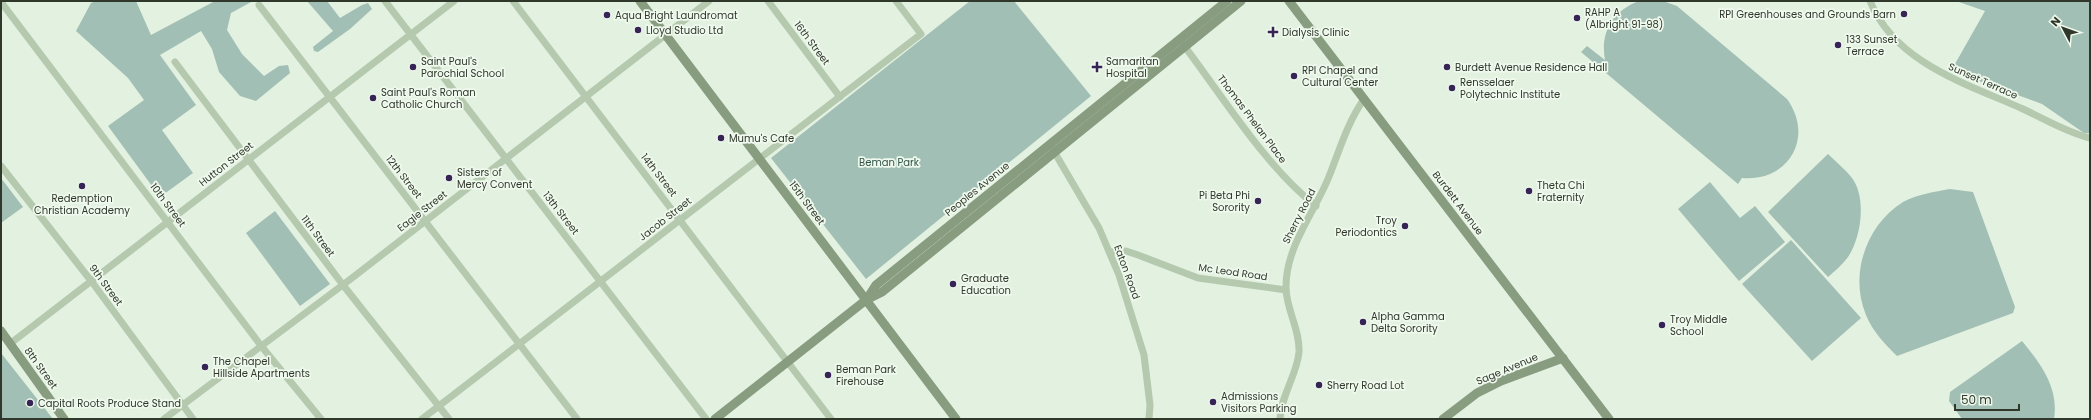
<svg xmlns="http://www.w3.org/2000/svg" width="2091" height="420" viewBox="0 0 2091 420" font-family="Poppins,sans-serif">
<rect width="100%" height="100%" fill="#e3f1e1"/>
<!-- green -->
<g fill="#a2bfb5">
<polygon points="96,1 136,1 151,35 215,1 253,1 231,13 227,30 242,54 264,76 279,66 288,65 290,73 256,101 240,96 219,72 212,49 201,31 160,55 196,105 162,130 193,173 160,197 108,126 144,100 128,78 76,31 91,3"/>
<polygon points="307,1 327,1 340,18 362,5 368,3 372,9 350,29 318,52 314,51 313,47 333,31"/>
<polygon points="970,1 1014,1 1091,96 866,279 771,158"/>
<path d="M1639,1H1663L1677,6L1787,99C1815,138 1788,182 1742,178L1738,184L1581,52L1587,46L1605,60C1600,33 1612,11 1639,1Z"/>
<polygon points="1956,1 2090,1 2090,133 2084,133 2042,104 1951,71 1985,11"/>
<path d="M1828,154C1836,162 1845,169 1852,178C1867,198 1861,238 1848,257C1843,264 1835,271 1828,277L1768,212Z"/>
<polygon points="1,178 23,207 1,223"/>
<polygon points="1710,182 1740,218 1755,206 1785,242 1739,281 1678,209"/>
<path d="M1950,189L1973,192L2015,307L2013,313L1897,356C1885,344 1873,332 1866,315C1849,275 1866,225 1903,202C1918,194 1934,192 1950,189Z"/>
<polygon points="275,211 330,284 300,306 246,233"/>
<polygon points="1791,240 1861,318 1812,361 1742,284"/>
<path d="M2022,341C2041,364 2059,388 2054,419H1962L1949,401L1950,392Z"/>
<polygon points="1,353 53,419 1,419"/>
</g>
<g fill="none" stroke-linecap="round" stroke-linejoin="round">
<!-- street -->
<g stroke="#b4c9ae" stroke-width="7">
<polyline points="385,1 706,419"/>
<polyline points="513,1 831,419"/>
<polyline points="768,1 840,97"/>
<path d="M1870,1C1895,63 1967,84 2023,109C2045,119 2066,132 2090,138"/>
<polyline points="1,2 262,347 321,419"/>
<polyline points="259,5 577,419"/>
<path d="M1182,43C1222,95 1264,165 1316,206"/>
<polyline points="175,62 343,285 449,419"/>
<polyline points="1052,148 1099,228 1119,275 1144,355 1150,405 1149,419"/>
<polyline points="1,166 92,282 193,419"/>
<polyline points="1110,252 1126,251 1138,255 1198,278 1286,290"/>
<polyline points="11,343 454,1"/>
<polyline points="164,419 352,278 709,1"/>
<polyline points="422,419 921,34 896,1"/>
<path d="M1280,419C1281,395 1297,375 1299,352C1300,330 1287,311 1286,289C1285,248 1313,215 1328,179C1339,152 1347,123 1364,99"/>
</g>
<!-- secondary -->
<g stroke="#889c7f" stroke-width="9">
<polyline points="640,1 956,419"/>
<polyline points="1289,1 1609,419"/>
<polyline points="867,299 876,285 1227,1"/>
<polyline points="1,331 64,419"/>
<polyline points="715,419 866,300 882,292 1241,1"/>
<polyline points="1443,419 1477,393 1501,381 1563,358"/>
</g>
</g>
<!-- markers -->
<g fill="#372456" stroke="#eff9ed" stroke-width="1.5">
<circle cx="1904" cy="14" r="4"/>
<circle cx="607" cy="15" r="4"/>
<circle cx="1577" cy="18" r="4"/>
<circle cx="638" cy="30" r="4"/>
<path d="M1271 26h4v4h4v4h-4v4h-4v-4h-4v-4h4z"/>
<circle cx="1838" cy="45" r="4"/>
<circle cx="413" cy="67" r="4"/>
<path d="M1095 61h4v4h4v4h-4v4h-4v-4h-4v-4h4z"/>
<circle cx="1447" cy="67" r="4"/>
<circle cx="1294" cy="76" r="4"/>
<circle cx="1452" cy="88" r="4"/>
<circle cx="373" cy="98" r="4"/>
<circle cx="721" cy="138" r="4"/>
<circle cx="449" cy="178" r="4"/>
<circle cx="82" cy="186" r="4"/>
<circle cx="1529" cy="191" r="4"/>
<circle cx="1258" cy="201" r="4"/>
<circle cx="1405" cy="226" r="4"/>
<circle cx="953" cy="284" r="4"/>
<circle cx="1363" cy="322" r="4"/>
<circle cx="1662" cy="325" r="4"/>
<circle cx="205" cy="367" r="4"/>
<circle cx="828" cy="375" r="4"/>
<circle cx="1319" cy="385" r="4"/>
<circle cx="1213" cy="402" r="4"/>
<circle cx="30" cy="403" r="4"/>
</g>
<g text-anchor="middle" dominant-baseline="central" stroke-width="3.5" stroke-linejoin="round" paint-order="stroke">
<!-- poi labels -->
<g font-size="10" fill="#30382b" stroke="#eff9ed" text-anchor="start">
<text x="1585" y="12">RAHP A<tspan x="1585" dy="12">(Albright 91-98)</tspan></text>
<text x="1896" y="14" text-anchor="end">RPI Greenhouses and Grounds Barn</text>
<text x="615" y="15">Aqua Bright Laundromat</text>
<text x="646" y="30">Lloyd Studio Ltd</text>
<text x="1282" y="32">Dialysis Clinic</text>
<text x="1846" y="39">133 Sunset<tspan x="1846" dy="12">Terrace</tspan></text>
<text x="421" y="61">Saint Paul's<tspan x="421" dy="12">Parochial School</tspan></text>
<text x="1106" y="61">Samaritan<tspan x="1106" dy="12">Hospital</tspan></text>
<text x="1455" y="67">Burdett Avenue Residence Hall</text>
<text x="1302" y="70">RPI Chapel and<tspan x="1302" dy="12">Cultural Center</tspan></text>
<text x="1460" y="82">Rensselaer<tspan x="1460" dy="12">Polytechnic Institute</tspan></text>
<text x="381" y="92">Saint Paul's Roman<tspan x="381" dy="12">Catholic Church</tspan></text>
<text x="729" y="138">Mumu's Cafe</text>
<text x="457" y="172">Sisters of<tspan x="457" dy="12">Mercy Convent</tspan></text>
<text x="1537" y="185">Theta Chi<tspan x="1537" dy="12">Fraternity</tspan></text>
<text x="1250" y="195" text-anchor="end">Pi Beta Phi<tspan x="1250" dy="12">Sorority</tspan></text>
<text x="82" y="198" text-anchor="middle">Redemption<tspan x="82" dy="12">Christian Academy</tspan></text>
<text x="1397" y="220" text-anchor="end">Troy<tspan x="1397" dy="12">Periodontics</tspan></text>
<text x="961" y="278">Graduate<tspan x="961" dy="12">Education</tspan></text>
<text x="1371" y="316">Alpha Gamma<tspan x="1371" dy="12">Delta Sorority</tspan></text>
<text x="1670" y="319">Troy Middle<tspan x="1670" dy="12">School</tspan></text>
<text x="213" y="361">The Chapel<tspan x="213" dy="12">Hillside Apartments</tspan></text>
<text x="836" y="369">Beman Park<tspan x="836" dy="12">Firehouse</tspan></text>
<text x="1327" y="385">Sherry Road Lot</text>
<text x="1221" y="396">Admissions<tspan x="1221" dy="12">Visitors Parking</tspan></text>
<text x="38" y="403">Capital Roots Produce Stand</text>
</g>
<!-- street labels -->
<g font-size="10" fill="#30382b" stroke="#eff9ed">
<text transform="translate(812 43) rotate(53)">16th Street</text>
<text transform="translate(1983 81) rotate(24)">Sunset Terrace</text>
<text transform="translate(1252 119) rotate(53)">Thomas Phelan Place</text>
<text transform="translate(226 164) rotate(-38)">Hutton Street</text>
<text transform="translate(659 175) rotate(52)">14th Street</text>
<text transform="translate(404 177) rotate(52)">12th Street</text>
<text transform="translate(977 189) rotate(-39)">Peoples Avenue</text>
<text transform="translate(807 203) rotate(53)">15th Street</text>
<text transform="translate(1458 203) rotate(53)">Burdett Avenue</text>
<text transform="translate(168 205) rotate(53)">10th Street</text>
<text transform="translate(422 211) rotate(-38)">Eagle Street</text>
<text transform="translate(561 213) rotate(52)">13th Street</text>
<text transform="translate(1299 216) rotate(-63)">Sherry Road</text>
<text transform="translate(665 219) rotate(-38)">Jacob Street</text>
<text transform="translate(318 236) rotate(53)">11th Street</text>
<text transform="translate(1127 272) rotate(70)">Eaton Road</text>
<text transform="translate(1233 272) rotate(8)">Mc Leod Road</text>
<text transform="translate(106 285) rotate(53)">9th Street</text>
<text transform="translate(41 368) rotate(54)">8th Street</text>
<text transform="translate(1507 369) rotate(-23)">Sage Avenue</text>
</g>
<!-- park labels -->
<g font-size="10" fill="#315449" stroke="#eff9ed">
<text x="889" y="162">Beman Park</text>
</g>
</g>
<!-- border -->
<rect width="2091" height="420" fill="none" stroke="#30382b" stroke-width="4"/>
<!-- north arrow -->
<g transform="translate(2063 28) rotate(311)" stroke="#eff9ed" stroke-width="3" paint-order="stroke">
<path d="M0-3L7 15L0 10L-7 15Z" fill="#30382b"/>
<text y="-6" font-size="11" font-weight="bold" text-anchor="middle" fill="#30382b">N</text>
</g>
<!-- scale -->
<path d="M1955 404v6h64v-6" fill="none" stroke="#30382b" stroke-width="2"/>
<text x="1961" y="404" font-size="12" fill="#30382b" stroke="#eff9ed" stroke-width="3" paint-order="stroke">50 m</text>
</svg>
